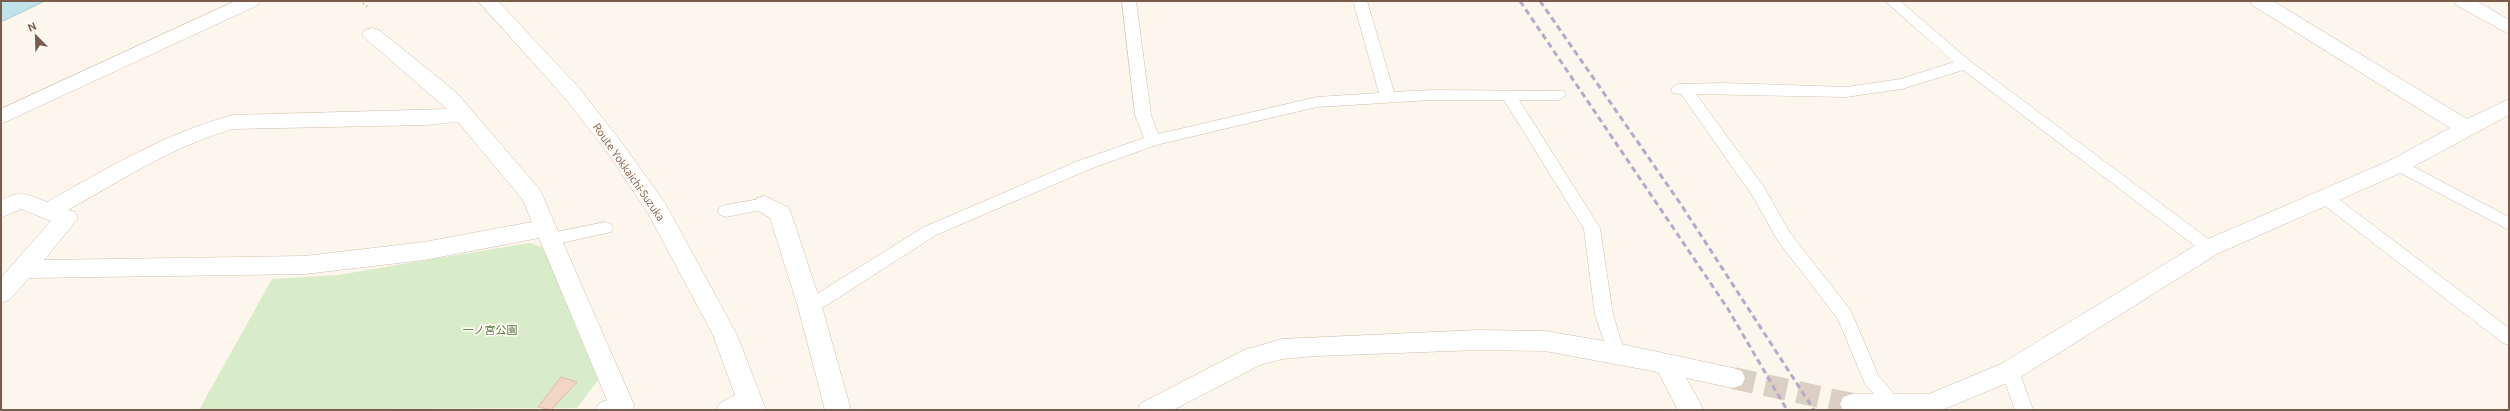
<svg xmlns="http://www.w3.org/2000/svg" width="2510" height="411" viewBox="0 0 2510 411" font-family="Ubuntu,'Noto Sans JP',sans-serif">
<rect width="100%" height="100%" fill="#fdf6ec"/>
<!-- green -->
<polygon fill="#d8ecc9" points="529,243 543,247 598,380 577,408 199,410 272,279 338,275"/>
<!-- water -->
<polygon fill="#bfe3e8" stroke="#a5d3da" points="1,1 45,1 1,22"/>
<!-- building -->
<polygon fill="#f3d5c3" stroke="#e6bba3" points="561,377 577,382 551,410 538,407"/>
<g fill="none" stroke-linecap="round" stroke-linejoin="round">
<!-- street-tunnel -->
<polyline stroke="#dcd0c4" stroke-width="22" stroke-dasharray="22 11" stroke-linecap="butt" points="1733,378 1852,404"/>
<defs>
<g id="lane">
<polygon points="1122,1 1136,1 1151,115 1158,134 1317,97 1379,93 1353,1 1367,1 1394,92 1431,90 1564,91 1566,95 1559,100 1519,100 1600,228 1613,315 1625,353 1622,358 1616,360 1610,358 1595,315 1584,229 1504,100 1431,100 1317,107 1156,145 1090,169 936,235 816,312 810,314 804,312 801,307 804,302 924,227 1078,161 1144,138 1135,115"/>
<polygon points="1885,1 1900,1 1970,61 2215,244 2217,248 2215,252 2209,254 2203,252 1963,70 1902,89 1846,97 1696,94 1764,187 1790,233 1851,311 1878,375 1902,404 1899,409 1887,409 1865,384 1838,319 1778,241 1752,195 1681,94 1673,93 1671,89 1678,84 1723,83 1846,87 1901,79 1954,62"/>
<polygon points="2399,159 2509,217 2509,230 2393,169 2391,165 2393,161"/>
<polygon points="2326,192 2332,194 2509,328 2509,345 2503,343 2320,202 2318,198 2320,194"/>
<polygon points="765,198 771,200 773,204 771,208 726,217 720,215 718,211 720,207 726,205"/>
<polygon points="605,222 611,224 613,228 611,232 552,245 546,243 544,239 546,235 552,233"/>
<polygon points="2010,364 2016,366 2019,371 2033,410 2015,410 2001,371 2004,366"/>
</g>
<g id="street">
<polygon points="235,1 260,1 258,5 1,124 1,109"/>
<polygon points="2250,1 2273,1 2467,119 2509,99 2509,115 2407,170 2217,254 2019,378 1942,410 1843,410 1840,404 1843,397 1852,394 1929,394 2001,364 2201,242 2391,160 2450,128 2252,5"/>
<polygon points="2454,1 2477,1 2509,20 2509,34 2456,5"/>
<path d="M372,28L379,30L457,93L540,190L634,405L632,410H595L599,403L607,400L539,238L424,260L305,274L29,278L9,300L1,303V278L51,221L21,209L1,218V200C22,190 26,194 47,202C108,168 165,133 233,115L447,109L365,38L362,34L365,30ZM458,122L523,200L532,222L424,242L305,256L44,260L78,218L75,212L68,210C122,180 173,146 233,129L426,125Z"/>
<polygon points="765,196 788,207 791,213 822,307 851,410 825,410 798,307 770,218 757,210 754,204 757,198"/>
<polygon points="1478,330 1545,331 1616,343 1733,368 1742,371 1745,378 1742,385 1733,388 1686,378 1704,410 1678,410 1658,372 1545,351 1478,350 1316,356 1282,359 1260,365 1173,410 1137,410 1141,403 1244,350 1282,339"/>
</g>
<polygon id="secondary" points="478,1 498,1 579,88 622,143 665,203 737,335 766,410 716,410 720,403 735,395 713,335 648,213 608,153 565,98"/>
</defs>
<!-- lane casing -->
<use href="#lane" stroke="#d1beb0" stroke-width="1"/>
<!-- street casing -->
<use href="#street" stroke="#d1beb0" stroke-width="1"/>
<!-- secondary casing -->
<use href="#secondary" stroke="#d6c0b0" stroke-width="1"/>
<!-- path -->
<polyline stroke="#d9b8a5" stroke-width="2.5" stroke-dasharray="1 3" stroke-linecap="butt" points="360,1 368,7"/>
<!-- lane -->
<use href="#lane" fill="#fff" fill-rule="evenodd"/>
<!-- street -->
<use href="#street" fill="#fff" fill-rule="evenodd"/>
<!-- secondary -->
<use href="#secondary" fill="#fff" fill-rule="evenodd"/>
<!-- rail -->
<g stroke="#b9a8c9" stroke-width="3" stroke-dasharray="6 4" stroke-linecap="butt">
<polyline points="1520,1 1728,309 1787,410"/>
<polyline points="1540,1 1680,203 1814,410"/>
</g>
</g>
<g text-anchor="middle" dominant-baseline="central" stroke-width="3.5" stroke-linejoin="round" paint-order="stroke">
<!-- street labels -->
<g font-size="11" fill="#7a5c4d" stroke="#fffaf3">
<text transform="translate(629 172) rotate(55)">Route Yokkaichi-Suzuka</text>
</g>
<!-- park labels -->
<g font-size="11" fill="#537a41" stroke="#fffaf3">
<text x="490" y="330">一ノ宮公園</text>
</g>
</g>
<!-- border -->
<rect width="2510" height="411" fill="none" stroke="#7a5c4d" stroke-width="4"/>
<!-- north arrow -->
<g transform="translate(36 36) rotate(337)" stroke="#fffaf3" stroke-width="3" paint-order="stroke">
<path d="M0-3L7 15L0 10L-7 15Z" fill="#7a5c4d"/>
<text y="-6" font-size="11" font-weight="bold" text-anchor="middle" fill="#7a5c4d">N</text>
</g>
</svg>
